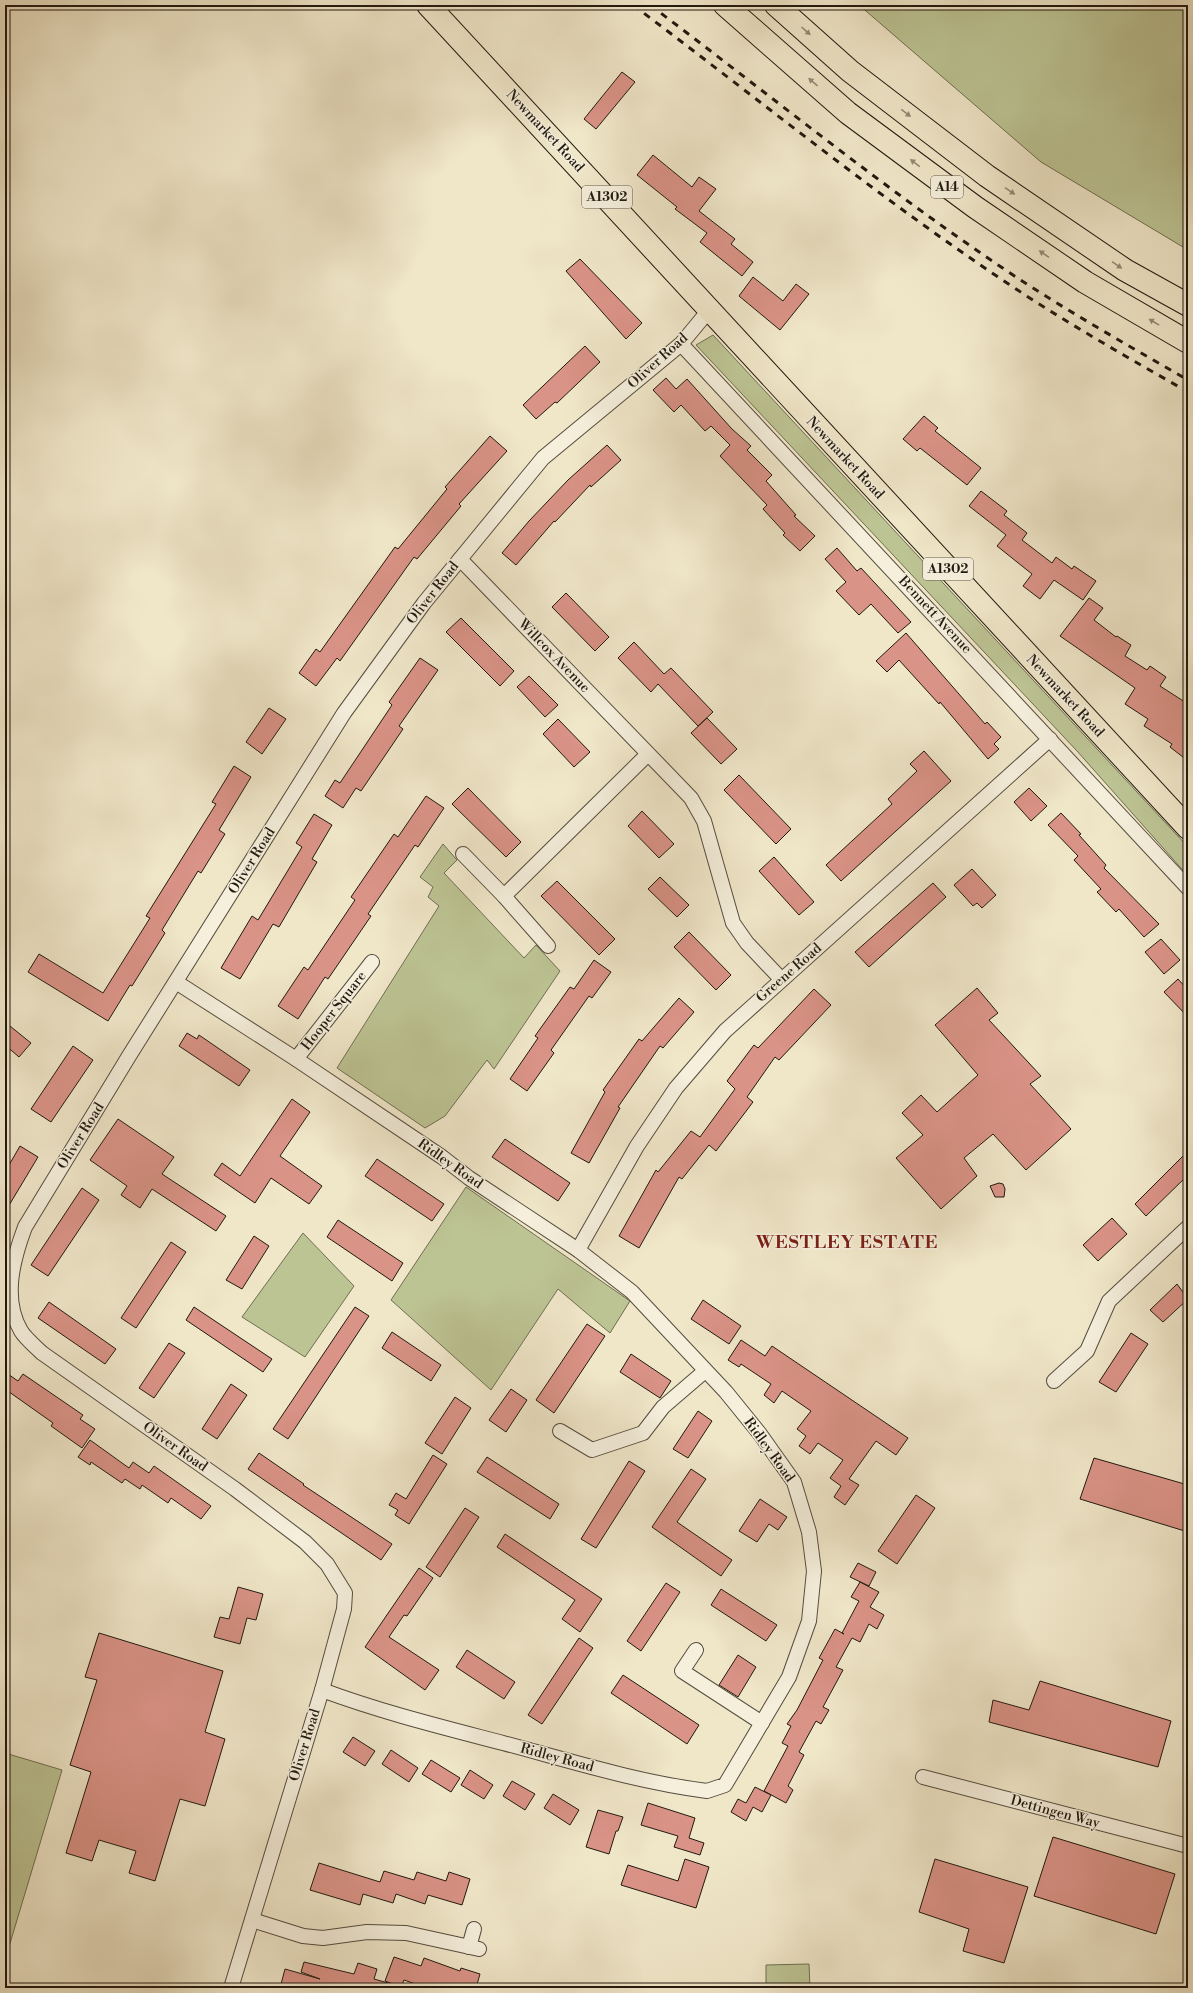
<svg xmlns="http://www.w3.org/2000/svg" width="1193" height="1993" viewBox="0 0 1193 1993" font-family="'Libre Bodoni',serif">
<rect width="100%" height="100%" fill="#f0e7c9"/>
<filter id="stains"><feTurbulence type="fractalNoise" baseFrequency=".005" numOctaves="4"/><feColorMatrix values="0 0 0 0 .2 0 0 0 0 .09 0 0 0 0 .02 0 0 0 .5 -.17"/></filter>
<radialGradient id="worn" r=".72"><stop offset=".6" stop-color="#630" stop-opacity="0"/><stop offset="1" stop-color="#630" stop-opacity=".3"/></radialGradient>
<!-- green -->
<g fill="#bdc494" stroke="#6f6e52">
<polygon points="859,5 1188,5 1188,250 1041,162"/>
<polygon points="713,335 1188,847 1188,876 1077,751 696,345"/>
<polygon points="443,844 457,860 444,873 524,958 536,945 560,971 494,1069 487,1060 445,1116 425,1128 337,1068 439,906 428,897 433,887 420,877"/>
<polygon points="466,1187 630,1301 610,1333 558,1289 491,1390 391,1300"/>
<polygon points="303,1233 354,1286 305,1357 242,1317"/>
<polygon points="5,1753 62,1770 8,1950 5,1949"/>
<polygon points="809,1964 810,1988 766,1988 766,1965"/>
</g>
<!-- building -->
<g fill="#da9387" stroke="#21190f">
<polygon points="622,72 635,82 596,129 584,119"/>
<polygon points="653,155 692,187 699,177 716,189 699,211 735,239 731,244 753,262 742,276 700,242 707,233 675,209 677,207 637,175"/>
<polygon points="580,259 642,323 626,339 566,271"/>
<polygon points="753,277 783,301 796,284 809,294 780,330 739,296"/>
<polygon points="585,346 600,362 557,403 555,402 536,419 523,405"/>
<polygon points="666,378 676,389 687,379 732,429 751,446 747,450 772,475 766,481 796,515 794,516 815,536 800,551 783,535 785,533 763,509 767,505 720,456 730,445 711,426 705,431 681,405 674,412 653,390"/>
<polygon points="924,416 938,428 935,431 981,468 967,485 920,448 917,451 903,439"/>
<polygon points="490,436 507,451 459,504 461,506 417,559 414,557 340,661 337,658 316,686 299,673 316,649 320,652 395,547 398,549 447,489 445,487"/>
<polygon points="607,445 621,460 591,487 590,485 555,522 554,521 516,565 502,553 529,521 568,480"/>
<polygon points="981,491 1007,511 1004,515 1027,533 1022,540 1052,563 1056,557 1072,569 1074,566 1096,581 1083,600 1054,580 1040,599 1023,586 1032,574 997,546 1006,535 969,506"/>
<polygon points="837,548 857,571 861,568 911,622 898,633 871,604 859,615 836,591 846,582 825,559"/>
<polygon points="566,593 609,637 595,651 552,607"/>
<polygon points="1089,598 1103,608 1094,620 1116,637 1117,636 1131,645 1125,656 1147,670 1150,666 1166,677 1160,686 1188,704 1188,761 1170,747 1172,744 1144,726 1148,719 1125,704 1135,688 1060,636"/>
<polygon points="461,618 514,671 500,686 446,632"/>
<polygon points="906,633 985,724 987,722 1001,737 994,744 999,749 988,759 940,702 939,704 899,660 887,672 876,661"/>
<polygon points="634,642 664,674 671,668 713,712 698,726 658,684 651,692 618,658"/>
<polygon points="420,658 438,670 399,726 403,729 361,791 356,788 343,808 325,796 335,780 340,783 392,705 389,702"/>
<polygon points="529,676 558,705 545,717 517,687"/>
<polygon points="269,708 286,719 262,754 246,742"/>
<polygon points="707,718 737,749 721,764 691,733"/>
<polygon points="558,719 590,752 574,767 543,734"/>
<polygon points="924,751 951,781 841,881 826,865 892,804 888,799 917,771 910,764"/>
<polygon points="234,766 251,777 219,830 225,834 201,873 198,871 162,930 165,933 132,986 130,985 108,1021 28,972 39,954 103,993 150,918 146,916 216,804 212,802"/>
<polygon points="739,775 791,829 776,844 724,790"/>
<polygon points="468,788 521,842 506,857 452,804"/>
<polygon points="1029,788 1047,806 1031,821 1014,802"/>
<polygon points="426,796 444,808 418,847 415,845 368,914 371,916 328,979 325,977 298,1019 278,1006 304,967 308,970 355,900 351,897 394,834 398,837"/>
<polygon points="642,811 674,844 659,858 628,826"/>
<polygon points="1061,813 1081,834 1079,835 1106,865 1104,868 1159,924 1144,937 1119,909 1116,912 1097,892 1101,889 1074,860 1078,856 1048,825"/>
<polygon points="314,814 332,825 312,859 317,862 279,927 273,924 240,979 221,968 252,916 258,920 302,847 296,843"/>
<polygon points="774,857 814,902 799,915 759,871"/>
<polygon points="972,869 996,895 982,908 977,903 973,906 954,885"/>
<polygon points="660,877 689,905 677,917 648,889"/>
<polygon points="557,881 615,939 599,955 541,896"/>
<polygon points="933,883 946,897 869,967 855,952"/>
<polygon points="689,932 731,975 716,990 674,947"/>
<polygon points="1161,939 1180,960 1164,974 1145,952"/>
<polygon points="594,960 611,972 592,998 589,996 551,1050 554,1053 527,1091 510,1079 538,1038 535,1036 570,987 574,989"/>
<polygon points="1178,979 1188,990 1188,1017 1164,992"/>
<polygon points="977,988 998,1013 989,1020 1041,1076 1030,1084 1071,1129 1026,1170 993,1134 964,1158 977,1176 941,1209 896,1158 923,1135 902,1113 921,1095 937,1112 978,1075 935,1025"/>
<polygon points="814,989 831,1005 779,1060 775,1057 747,1097 753,1102 716,1151 709,1145 682,1179 679,1177 639,1248 619,1236 656,1170 658,1172 691,1131 700,1137 735,1089 727,1081 754,1045 758,1048"/>
<polygon points="679,998 694,1012 663,1048 660,1046 618,1107 620,1108 589,1163 571,1153 605,1092 603,1090 639,1039 642,1041"/>
<polygon points="5,1022 31,1043 19,1057 5,1045"/>
<polygon points="187,1033 197,1039 199,1035 250,1070 239,1086 179,1046"/>
<polygon points="73,1046 93,1060 51,1122 31,1109"/>
<polygon points="292,1099 310,1112 280,1156 322,1186 309,1204 271,1178 255,1203 214,1175 222,1163 240,1176"/>
<polygon points="118,1119 174,1157 162,1174 226,1216 216,1231 152,1189 140,1208 121,1195 127,1186 90,1160"/>
<polygon points="505,1139 570,1183 558,1201 492,1157"/>
<polygon points="20,1146 38,1157 5,1212 5,1172"/>
<polygon points="1188,1151 1188,1175 1146,1216 1135,1204"/>
<polygon points="377,1159 444,1204 432,1221 365,1176"/>
<polygon points="999,1183 1003,1184 1005,1189 1004,1197 995,1197 990,1186"/>
<polygon points="82,1188 99,1200 48,1276 31,1265"/>
<polygon points="1112,1218 1127,1234 1098,1261 1083,1245"/>
<polygon points="338,1220 403,1263 392,1281 327,1237"/>
<polygon points="254,1236 269,1246 242,1289 226,1280"/>
<polygon points="171,1242 186,1252 136,1328 121,1318"/>
<polygon points="1177,1284 1188,1299 1163,1322 1150,1310"/>
<polygon points="703,1300 741,1326 729,1344 691,1319"/>
<polygon points="49,1302 116,1349 105,1364 38,1318"/>
<polygon points="194,1307 272,1359 263,1372 186,1320"/>
<polygon points="355,1307 369,1316 288,1439 273,1429"/>
<polygon points="587,1324 605,1336 554,1413 536,1400"/>
<polygon points="392,1332 441,1365 431,1381 382,1348"/>
<polygon points="1131,1333 1148,1344 1116,1392 1099,1382"/>
<polygon points="741,1340 765,1356 772,1346 908,1438 896,1455 876,1441 849,1479 859,1485 845,1505 834,1497 841,1486 830,1478 843,1460 818,1443 810,1454 799,1446 806,1436 797,1429 811,1411 782,1391 774,1403 764,1395 771,1384 741,1364 739,1367 728,1360"/>
<polygon points="169,1343 185,1353 154,1398 139,1388"/>
<polygon points="631,1354 671,1381 660,1398 620,1372"/>
<polygon points="5,1372 18,1381 23,1374 83,1415 80,1419 95,1429 82,1448 51,1426 53,1423 5,1389"/>
<polygon points="231,1384 247,1395 217,1439 202,1429"/>
<polygon points="511,1389 527,1400 506,1432 489,1420"/>
<polygon points="455,1397 471,1408 442,1454 425,1443"/>
<polygon points="698,1411 712,1421 688,1458 673,1449"/>
<polygon points="90,1440 129,1468 133,1462 149,1473 154,1466 211,1506 201,1519 171,1498 168,1503 142,1485 140,1489 125,1479 122,1483 91,1462 90,1465 78,1457"/>
<polygon points="259,1453 304,1484 303,1485 392,1544 381,1560 248,1469"/>
<polygon points="433,1455 447,1464 409,1524 395,1515 398,1510 389,1505 396,1493 406,1499"/>
<polygon points="487,1457 559,1504 550,1519 477,1472"/>
<polygon points="1094,1458 1188,1485 1188,1532 1080,1499"/>
<polygon points="629,1461 645,1471 596,1548 581,1539"/>
<polygon points="691,1469 706,1479 677,1522 732,1560 721,1576 652,1527"/>
<polygon points="916,1495 935,1508 897,1564 878,1551"/>
<polygon points="760,1499 787,1517 778,1530 769,1524 757,1542 739,1531"/>
<polygon points="465,1508 479,1517 440,1577 426,1567"/>
<polygon points="505,1534 602,1599 580,1632 562,1619 575,1600 497,1547"/>
<polygon points="858,1563 876,1572 869,1586 850,1577"/>
<polygon points="419,1568 433,1578 407,1616 404,1615 389,1637 439,1670 425,1690 365,1647"/>
<polygon points="860,1582 879,1592 870,1607 884,1615 877,1629 869,1624 860,1642 852,1638 836,1667 843,1670 823,1707 829,1710 821,1724 816,1721 799,1752 804,1755 788,1786 793,1790 786,1803 764,1791 788,1746 782,1743 791,1726 787,1724 797,1710 823,1660 819,1658 835,1629 844,1634 842,1633 859,1601 851,1597"/>
<polygon points="666,1583 680,1592 641,1651 627,1641"/>
<polygon points="238,1587 263,1594 256,1620 247,1618 240,1644 214,1637 220,1617 229,1619"/>
<polygon points="721,1589 777,1625 766,1641 711,1605"/>
<polygon points="99,1633 223,1671 205,1732 225,1739 205,1806 180,1799 155,1881 129,1873 136,1851 99,1840 92,1861 66,1853 91,1772 70,1765 97,1680 85,1677"/>
<polygon points="579,1638 593,1648 542,1724 528,1715"/>
<polygon points="467,1650 515,1682 504,1699 456,1667"/>
<polygon points="738,1655 756,1667 738,1697 719,1685"/>
<polygon points="623,1675 699,1725 687,1744 611,1693"/>
<polygon points="1040,1681 1171,1721 1158,1767 989,1722 993,1700 1029,1710"/>
<polygon points="353,1737 375,1751 365,1766 343,1752"/>
<polygon points="391,1750 418,1768 409,1782 382,1764"/>
<polygon points="431,1760 460,1778 451,1792 422,1774"/>
<polygon points="470,1770 493,1785 484,1799 461,1785"/>
<polygon points="512,1781 535,1794 525,1810 503,1796"/>
<polygon points="755,1787 771,1795 762,1812 753,1807 746,1821 731,1812 738,1799 746,1803"/>
<polygon points="553,1794 579,1810 570,1825 544,1808"/>
<polygon points="648,1803 695,1818 689,1838 704,1843 700,1855 674,1847 678,1836 641,1825"/>
<polygon points="598,1810 623,1817 618,1831 616,1831 609,1854 586,1847"/>
<polygon points="1053,1837 1175,1874 1156,1934 1034,1896"/>
<polygon points="685,1859 709,1867 696,1908 621,1885 628,1865 678,1881"/>
<polygon points="935,1859 1028,1887 1004,1963 963,1951 969,1929 919,1912"/>
<polygon points="319,1863 380,1882 384,1871 414,1880 417,1872 446,1881 449,1872 470,1879 462,1905 428,1895 425,1904 396,1894 393,1903 363,1894 360,1905 310,1890"/>
<polygon points="394,1957 421,1966 424,1958 460,1971 461,1968 480,1974 476,1988 427,1988 404,1980 401,1987 385,1981"/>
<polygon points="304,1962 354,1974 358,1963 377,1969 374,1979 388,1983 387,1988 349,1988 338,1984 337,1988 280,1988 285,1969 320,1979 301,1972"/>
</g>
<g fill="none" stroke-linecap="round" stroke-linejoin="round">
<defs>
<g id="minor">
<polyline points="681,344 1188,888"/>
<polyline points="460,559 691,798 704,821 733,923 747,943 781,979"/>
<polyline points="463,854 504,896 548,946"/>
<polyline points="504,896 648,754"/>
<path d="M176,982L296,1059L442,1157L469,1178L578,1250L632,1292L726,1392L760,1434L794,1482L809,1532L814,1571L809,1621L789,1677L725,1785L707,1791C637,1782 571,1761 503,1743C442,1727 381,1712 322,1690"/>
<polyline points="296,1059 372,962"/>
<polyline points="578,1250 637,1146 676,1088 725,1031 1050,739"/>
<polyline points="1054,1381 1087,1351 1109,1301 1188,1227"/>
<polyline points="560,1431 592,1450 643,1433 663,1407 705,1371"/>
<polyline points="696,1650 682,1671 762,1723"/>
<polyline points="923,1777 1188,1846"/>
<polyline points="252,1920 303,1936 323,1938 367,1932 406,1933 479,1949"/>
<polyline points="469,1947 474,1929"/>
<path d="M231,1988L322,1690L344,1609L345,1593L327,1564L305,1542L235,1489L42,1353C35,1346 26,1339 21,1331C2,1299 13,1259 25,1227L129,1056L344,713L424,603L543,458L681,344L710,309"/>
</g>
<polyline id="primary" points="428,5 1188,828"/>
<g id="trunk">
<polyline points="725,5 848,113 975,207 1085,282 1188,342"/>
<polyline points="776,5 850,71 987,176 1125,270 1188,305"/>
</g>
</defs>
<!-- minor casing -->
<use href="#minor" stroke="#554c3e" stroke-width="16"/>
<!-- primary casing -->
<use href="#primary" stroke="#21190f" stroke-width="24"/>
<!-- trunk casing -->
<use href="#trunk" stroke="#21190f" stroke-width="24"/>
<!-- minor -->
<use href="#minor" stroke="#f5efdc" stroke-width="14"/>
<!-- primary -->
<use href="#primary" stroke="#f0e7c9" stroke-width="22"/>
<!-- trunk -->
<use href="#trunk" stroke="#f0e7c9" stroke-width="22"/>
<!-- rail -->
<g stroke="#21190f" stroke-width="3" stroke-dasharray="7 7" stroke-linecap="butt">
<path d="M633,5C757,98 878,197 1007,283C1065,322 1127,357 1188,392"/>
<path d="M650,5C770,95 887,191 1013,275C1069,312 1129,346 1188,380"/>
</g>
</g>
<!-- one-way arrows -->
<defs><path id="oneway-solid" d="M-6-.8H1V-3.2L6.5 0L1 3.2V.8H-6Z"/></defs>
<g fill="#938a75">
<use href="#oneway-solid" transform="translate(806 31) rotate(42)"/>
<use href="#oneway-solid" transform="translate(813 82) rotate(-139)"/>
<use href="#oneway-solid" transform="translate(906 113) rotate(38)"/>
<use href="#oneway-solid" transform="translate(915 163) rotate(-143)"/>
<use href="#oneway-solid" transform="translate(1010 191) rotate(34)"/>
<use href="#oneway-solid" transform="translate(1044 254) rotate(-146)"/>
<use href="#oneway-solid" transform="translate(1117 265) rotate(34)"/>
<use href="#oneway-solid" transform="translate(1154 322) rotate(-149)"/>
</g>
<g text-anchor="middle" dominant-baseline="central" stroke-width="3" stroke-linejoin="round" paint-order="stroke">
<!-- shield labels -->
<g fill="#f5efdc" stroke="#61594c" stroke-width="1">
<rect x="931" y="176" width="32" height="22" rx="3"/>
<rect x="582" y="186" width="50" height="22" rx="3"/>
<rect x="923" y="558" width="50" height="22" rx="3"/>
</g>
<g font-size="13" font-weight="bold" fill="#21190f">
<text x="947" y="187">A14</text>
<text x="607" y="197">A1302</text>
<text x="948" y="569">A1302</text>
</g>
<!-- street labels -->
<g font-size="14" fill="#21190f" stroke="#f5efdc">
<text transform="translate(545 131) rotate(47)">Newmarket Road</text>
<text transform="translate(658 361) rotate(-42)">Oliver Road</text>
<text transform="translate(845 458) rotate(47)">Newmarket Road</text>
<text transform="translate(433 593) rotate(-52)">Oliver Road</text>
<text transform="translate(935 615) rotate(47)">Bennett Avenue</text>
<text transform="translate(554 656) rotate(46)">Willcox Avenue</text>
<text transform="translate(1065 696) rotate(47)">Newmarket Road</text>
<text transform="translate(252 861) rotate(-58)">Oliver Road</text>
<text transform="translate(789 973) rotate(-41)">Greene Road</text>
<text transform="translate(334 1011) rotate(-52)">Hooper Square</text>
<text transform="translate(81 1136) rotate(-58)">Oliver Road</text>
<text transform="translate(450 1164) rotate(35)">Ridley Road</text>
<text transform="translate(175 1447) rotate(35)">Oliver Road</text>
<text transform="translate(769 1450) rotate(54)">Ridley Road</text>
<text transform="translate(305 1745) rotate(-73)">Oliver Road</text>
<text transform="translate(557 1758) rotate(15)">Ridley Road</text>
<text transform="translate(1055 1812) rotate(15)">Dettingen Way</text>
</g>
<!-- district labels -->
<g font-size="18" font-weight="bold" letter-spacing="1" fill="#7a1f14" stroke="#f5efdc">
<text x="847" y="1242">WESTLEY ESTATE</text>
</g>
</g>
<!-- margin -->
<rect width="1193" height="1993" fill="none" stroke="#f0e7c9" stroke-width="20"/>
<rect x="6" y="6" width="1181" height="1981" fill="none" stroke="#21190f" stroke-width="2"/>
<rect x="10" y="10" width="1173" height="1973" fill="none" stroke="#21190f"/>
<rect width="100%" height="100%" filter="url(#stains)"/>
<rect width="100%" height="100%" fill="url(#worn)"/>
</svg>
